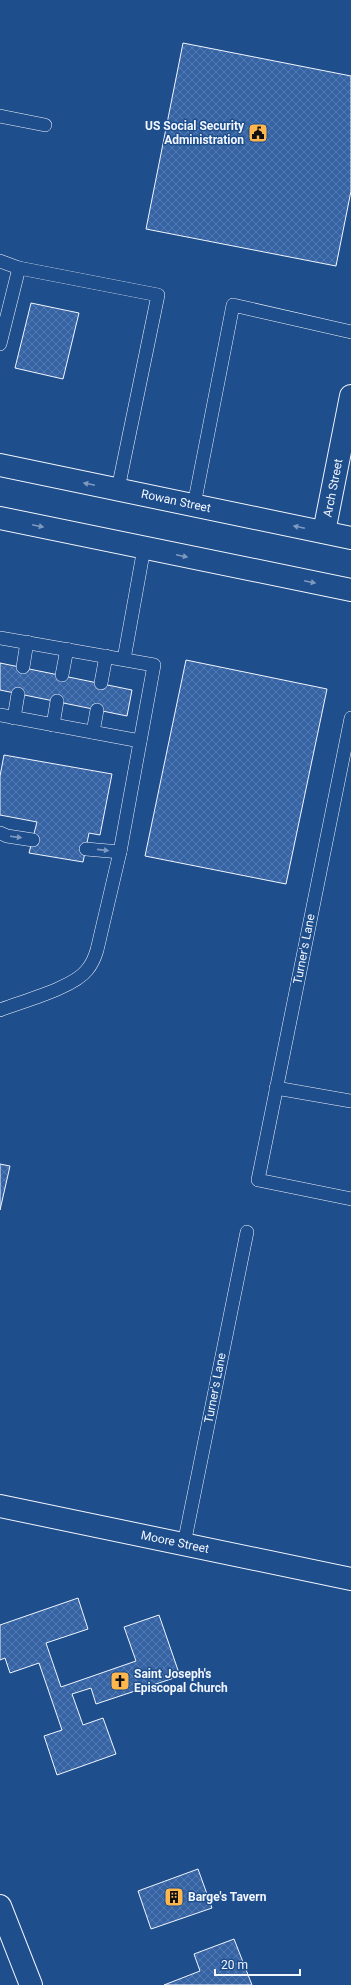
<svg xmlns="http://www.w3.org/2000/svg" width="351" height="1985" viewBox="0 0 351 1985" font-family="Roboto,sans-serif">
<defs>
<pattern id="building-cross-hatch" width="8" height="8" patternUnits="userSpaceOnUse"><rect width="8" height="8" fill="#3563a3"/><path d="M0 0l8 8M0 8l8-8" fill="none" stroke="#537ab1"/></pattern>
</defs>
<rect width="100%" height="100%" fill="#1f4e8c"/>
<!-- building -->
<g fill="url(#building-cross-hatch)" stroke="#f2f6ff">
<polygon points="183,43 351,76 351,191 336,266 146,229"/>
<polygon points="31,303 79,313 63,379 15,368"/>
<polygon points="186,660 327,689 286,884 145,856"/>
<polygon points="0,663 132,690 127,716 0,690"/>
<polygon points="4,755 112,774 100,835 89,833 83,862 29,853 37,822 0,815 0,776"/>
<polygon points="0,1164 10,1166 0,1210"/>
<polygon points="78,1598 88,1629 46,1643 61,1687 136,1661 124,1627 159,1615 180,1676 96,1704 91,1688 72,1694 83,1725 103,1718 116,1754 57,1775 44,1736 62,1730 39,1663 10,1673 5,1658 0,1660 0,1625"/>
<polygon points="198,1869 212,1908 151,1929 138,1891"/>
<polygon points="234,1939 252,1985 164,1985 200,1971 194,1954"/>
</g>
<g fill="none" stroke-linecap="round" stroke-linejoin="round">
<defs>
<g id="service">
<polyline points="0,116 45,125"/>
<polyline points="0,261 19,268 158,295 118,489"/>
<polyline points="0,344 19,268"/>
<polyline points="194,505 233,305 351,332"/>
<path d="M0,638L154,665L120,852L97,950C95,957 92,964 87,970C73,988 23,1001 0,1010"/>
<polyline points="124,659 144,548"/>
<polyline points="23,667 27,642"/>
<polyline points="62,675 67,649"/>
<polyline points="101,683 106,656"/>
<polyline points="0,715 140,741"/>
<polyline points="14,718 18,694"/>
<polyline points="351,718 258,1180 351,1199"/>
<polyline points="53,725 57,701"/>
<polyline points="93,732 97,710"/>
<polyline points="0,833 7,836 33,840"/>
<polyline points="86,849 120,852"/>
<polyline points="276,1088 351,1101"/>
<polyline points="184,1544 247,1232"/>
</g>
<polyline id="minor" points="324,532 351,396"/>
<polyline id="tertiary" points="0,1506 351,1579"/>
<g id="primary">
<polyline points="0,465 351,538"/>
<polyline points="0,518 351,590"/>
<polyline points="0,1906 31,1985"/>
</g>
</defs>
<!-- service casing -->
<use href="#service" stroke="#f2f6ff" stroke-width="14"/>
<!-- minor casing -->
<use href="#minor" stroke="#f2f6ff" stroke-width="24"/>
<!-- tertiary casing -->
<use href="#tertiary" stroke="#f2f6ff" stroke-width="24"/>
<!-- primary casing -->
<use href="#primary" stroke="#f2f6ff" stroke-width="24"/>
<!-- service -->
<use href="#service" stroke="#1f4e8c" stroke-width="13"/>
<!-- minor -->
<use href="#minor" stroke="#1f4e8c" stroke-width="22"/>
<!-- tertiary -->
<use href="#tertiary" stroke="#1f4e8c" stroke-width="22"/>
<!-- primary -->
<use href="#primary" stroke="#1f4e8c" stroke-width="22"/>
</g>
<!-- one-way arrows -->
<defs><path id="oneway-solid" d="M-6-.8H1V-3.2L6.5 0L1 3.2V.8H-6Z"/></defs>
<g fill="#7e9ac0">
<use href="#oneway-solid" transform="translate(89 484) rotate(-168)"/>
<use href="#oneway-solid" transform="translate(38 526) rotate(12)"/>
<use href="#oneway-solid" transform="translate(299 527) rotate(-168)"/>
<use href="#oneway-solid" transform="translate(182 556) rotate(12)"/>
<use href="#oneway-solid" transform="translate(310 582) rotate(12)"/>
<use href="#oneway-solid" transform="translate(16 837) rotate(7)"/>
<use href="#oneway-solid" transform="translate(103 850) rotate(6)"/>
</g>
<!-- icons -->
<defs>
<symbol id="civic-square" viewBox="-11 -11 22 22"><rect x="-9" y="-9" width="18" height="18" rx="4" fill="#ffb74d" stroke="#1f4e8c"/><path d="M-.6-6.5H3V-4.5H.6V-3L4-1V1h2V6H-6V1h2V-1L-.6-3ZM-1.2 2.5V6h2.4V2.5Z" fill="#111"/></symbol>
<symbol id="church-square" viewBox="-11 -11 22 22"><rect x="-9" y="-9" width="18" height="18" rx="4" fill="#ffb74d" stroke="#1f4e8c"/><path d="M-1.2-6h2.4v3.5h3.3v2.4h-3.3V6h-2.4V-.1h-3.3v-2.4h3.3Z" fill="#111"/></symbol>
<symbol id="building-square" viewBox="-11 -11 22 22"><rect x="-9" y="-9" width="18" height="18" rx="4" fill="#ffb74d" stroke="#1f4e8c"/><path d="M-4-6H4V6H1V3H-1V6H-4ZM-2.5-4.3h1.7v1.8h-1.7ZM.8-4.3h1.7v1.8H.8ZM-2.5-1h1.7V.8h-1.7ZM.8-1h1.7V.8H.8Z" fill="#111"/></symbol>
</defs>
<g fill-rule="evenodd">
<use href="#civic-square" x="247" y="122" width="22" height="22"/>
<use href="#church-square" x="109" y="1670" width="22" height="22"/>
<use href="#building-square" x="163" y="1886" width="22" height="22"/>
</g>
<g text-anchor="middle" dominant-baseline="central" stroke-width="3" stroke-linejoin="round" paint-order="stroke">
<!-- poi labels -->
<g font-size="12" font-weight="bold" fill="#f2f6ff" stroke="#1f4e8c" text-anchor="start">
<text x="244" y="126" text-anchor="end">US Social Security<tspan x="244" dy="14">Administration</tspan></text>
<text x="134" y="1674">Saint Joseph's<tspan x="134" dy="14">Episcopal Church</tspan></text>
<text x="188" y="1897">Barge's Tavern</text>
</g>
<!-- street labels -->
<g font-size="12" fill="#f2f6ff" stroke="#1f4e8c">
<text transform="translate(333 488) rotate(-79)">Arch Street</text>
<text transform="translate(176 501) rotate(12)">Rowan Street</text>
<text transform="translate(304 949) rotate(-79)">Turner's Lane</text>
<text transform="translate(215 1388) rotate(-79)">Turner's Lane</text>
<text transform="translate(175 1542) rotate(12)">Moore Street</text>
</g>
</g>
<!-- scale -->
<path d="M215 1969v6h85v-6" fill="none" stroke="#f2f6ff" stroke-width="2"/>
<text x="221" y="1969" font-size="12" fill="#f2f6ff" stroke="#1f4e8c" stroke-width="3" paint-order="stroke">20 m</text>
</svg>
